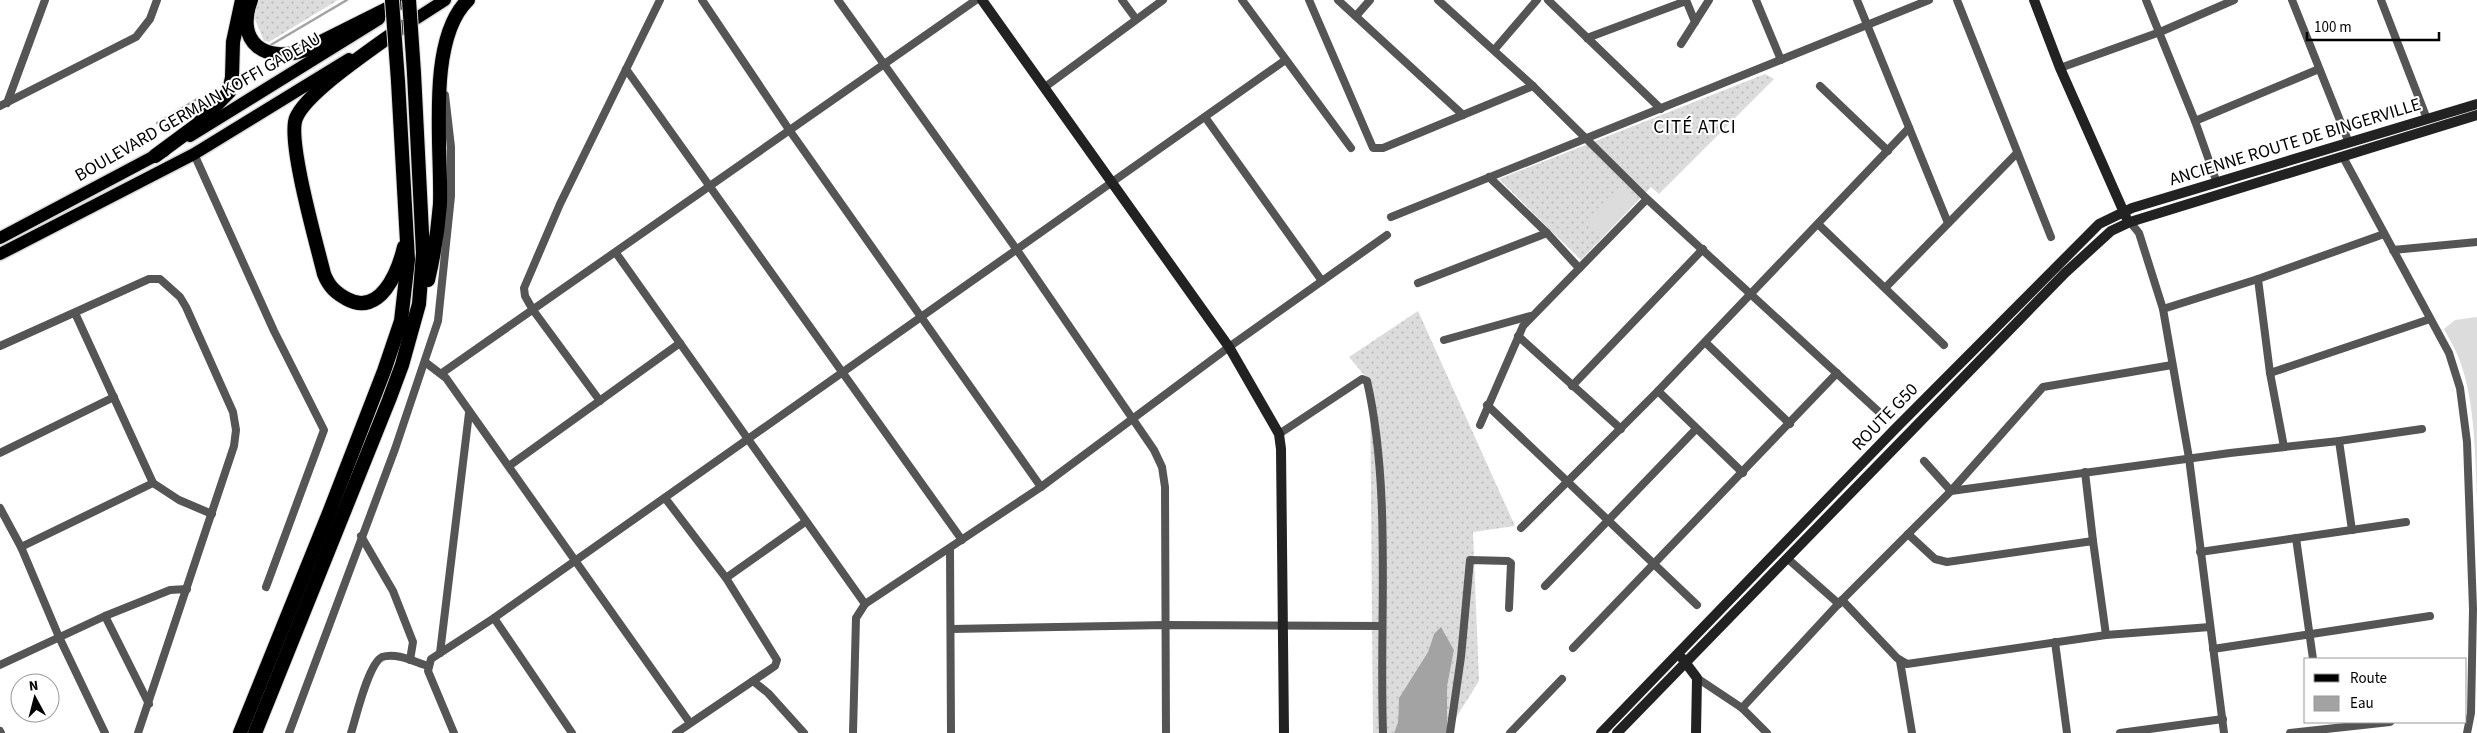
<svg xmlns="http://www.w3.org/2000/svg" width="2477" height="733" viewBox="0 0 2477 733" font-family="'Source Sans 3',sans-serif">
<defs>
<pattern id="grass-dots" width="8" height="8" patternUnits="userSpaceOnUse" patternTransform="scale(1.25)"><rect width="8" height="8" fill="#dcdcdc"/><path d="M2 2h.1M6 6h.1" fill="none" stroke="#bbb" stroke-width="1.8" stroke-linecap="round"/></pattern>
</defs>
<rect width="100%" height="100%" fill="#fff"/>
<!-- grass -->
<g fill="url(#grass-dots)">
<polygon points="247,0 338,0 269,42 264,41"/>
<polygon points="1765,74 1774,79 1659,194 1651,187 1581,260 1499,179"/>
<polygon points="1418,311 1515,526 1473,532 1479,681 1447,732 1447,687 1454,650 1441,628 1434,634 1428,652 1399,698 1398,722 1394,733 1373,733 1370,382 1349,357"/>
</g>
<!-- green -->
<g fill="#dcdcdc">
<polygon points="1620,186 1636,201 1602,236 1586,220"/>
<path d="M2477,317V498C2475,456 2475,404 2461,364C2457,352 2450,340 2444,329L2455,320Z"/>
</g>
<!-- water -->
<polygon fill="#a3a3a3" points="1441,627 1454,650 1447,687 1447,733 1394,733 1398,722 1399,698 1428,652 1434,634"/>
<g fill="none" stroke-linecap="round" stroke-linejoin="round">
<!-- stream -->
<g stroke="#a3a3a3" stroke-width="2.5">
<polyline points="269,46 347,0"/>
<polyline points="157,123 199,98"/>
</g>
<defs>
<g id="primary">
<polyline points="403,27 445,0"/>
<polyline points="190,136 379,19"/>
<polyline points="0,238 164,151"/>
<polyline points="0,254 194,154 349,59"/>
</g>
<g id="highway">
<path d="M251,0C235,42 265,64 305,50L405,0"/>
<path d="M402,27C377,46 307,91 296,118C287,141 317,245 324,274C329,287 336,293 347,299C380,317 398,272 404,247"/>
<polyline points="155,156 197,125 229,92 232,77 233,42 242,0"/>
<path d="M428,280C434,255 438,230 440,204C442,149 426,40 468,0"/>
<polyline points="240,733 329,513 384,371 401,321 408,260 398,81"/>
<polyline points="255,733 389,400 402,365 419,304 423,253 414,73"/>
</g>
</defs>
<!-- primary casing -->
<use href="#primary" stroke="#dbdbdb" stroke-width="15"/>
<!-- highway casing -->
<use href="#highway" stroke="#dbdbdb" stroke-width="16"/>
<!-- street -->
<g stroke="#555" stroke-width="8">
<polyline points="702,0 790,131 1041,487"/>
<polyline points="838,0 1017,250 1154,450 1162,467 1165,487 1166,733"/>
<polyline points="1122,0 1136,19"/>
<polyline points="1242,0 1351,148"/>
<polyline points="1309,0 1373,148 1383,148 1533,86"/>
<polyline points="1338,0 1463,115"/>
<polyline points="1438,0 1533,86 1647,199 1879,412"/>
<polyline points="1548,0 1661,109"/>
<polyline points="1686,0 1695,22"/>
<polyline points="1756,0 1781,60"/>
<polyline points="1857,0 1948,223"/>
<polyline points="1957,0 2051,237"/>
<polyline points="2146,0 2195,121 2217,183"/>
<polyline points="2292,0 2349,143"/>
<polyline points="2381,0 2427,119"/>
<polyline points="1356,16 1370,0"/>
<polyline points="1587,38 1686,1"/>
<polyline points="1681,44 1709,0"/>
<polyline points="1495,49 1537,0"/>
<polyline points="2060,68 2160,32 2234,0"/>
<polyline points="626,69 962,540"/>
<polyline points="1820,86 1888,151"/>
<polyline points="1045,87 1163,0"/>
<polyline points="7,103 45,0"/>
<polyline points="0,106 136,37 150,19 157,0"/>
<polyline points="1205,117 1322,281"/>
<polyline points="2195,121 2319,69"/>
<polyline points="194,154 274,331 324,430 266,587"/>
<polyline points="2343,157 2449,353 2460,388 2467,442 2473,609 2471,713 2467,733"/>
<polyline points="1489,177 1547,233 1579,268"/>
<polyline points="1391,217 1929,0"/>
<polyline points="2130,222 2139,233 2163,309 2189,458 2224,733"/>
<polyline points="1818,224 1944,345"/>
<polyline points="2393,250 2477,242"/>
<polyline points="616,253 865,604 856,618 853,733"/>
<polyline points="2258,279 2270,373 2284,447"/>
<polyline points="1418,283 1547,233"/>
<polyline points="1886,287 2017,153"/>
<polyline points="2163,309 2258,279 2384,234"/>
<polyline points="75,313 153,483 179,500 212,514"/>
<polyline points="1518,336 1621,429"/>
<polyline points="1444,340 1530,316"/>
<polyline points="1705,342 1790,424"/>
<polyline points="0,346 149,279 160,279 180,297 186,307 233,412 236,430 234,446 138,733"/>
<polyline points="425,362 446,378 690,723"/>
<polyline points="442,373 976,0"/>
<polyline points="2270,373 2430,319"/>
<polyline points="1572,386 1703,249"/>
<polyline points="1658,391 1743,473"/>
<polyline points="600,401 533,310 525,296 524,288 560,204 660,0"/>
<polyline points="1487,405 1697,605"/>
<polyline points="1480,425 1523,326 1647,199"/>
<path d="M1279,434L1362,379L1367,381C1392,491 1379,619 1383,733"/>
<polyline points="2339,441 2352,530"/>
<polyline points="0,453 114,397"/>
<polyline points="1924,461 1951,491 2230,453 2339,441 2422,429"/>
<polyline points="509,466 680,343"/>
<polyline points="2085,472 2093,541"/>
<polyline points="665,498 726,578 777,660 775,666 676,733"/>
<polyline points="0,508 21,547 59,637 105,733"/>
<polyline points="1521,528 1658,391 1909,128"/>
<polyline points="1908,534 1935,559 1947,562 2093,541 2106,635"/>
<polyline points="361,536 393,591 413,642 410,660"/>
<polyline points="2296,538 2313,659"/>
<polyline points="21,547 153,483"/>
<polyline points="950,549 951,733"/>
<polyline points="2200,552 2406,522"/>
<polyline points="1788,559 1839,604"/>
<polyline points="726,578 805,522"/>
<polyline points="1545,586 1696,429"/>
<polyline points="1842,600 1897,658 1907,664 2106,635 2210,627"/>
<polyline points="865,604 1041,487 1229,347 1387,235"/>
<polyline points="105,616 149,704"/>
<polyline points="494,618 572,733"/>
<polyline points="951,629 1166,625 1382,626"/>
<polyline points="2055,642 2067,733"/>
<polyline points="1573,648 1837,373"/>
<polyline points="2213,649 2430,616"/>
<polyline points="440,653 469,413"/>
<polyline points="1900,661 1912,733"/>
<polyline points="0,665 105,616 170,590 187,589"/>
<polyline points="1697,678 1742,708 1767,733"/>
<polyline points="753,681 768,693 804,733"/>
<polyline points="1742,708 1842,600 1951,491 2043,387 2172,365"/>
<polyline points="0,731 1,733"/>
<polyline points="289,733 395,449 438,321 451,196 451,147 445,95"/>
<path d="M351,733C356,718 368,664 382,657C396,652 415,662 428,666"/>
<polyline points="454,733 428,671 431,659 494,618 1284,61"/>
<polyline points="1450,733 1461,657 1470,560 1508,561 1511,563 1509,608"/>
<polyline points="1510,733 1562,679"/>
<polyline points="2120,733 2223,719"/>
<polyline points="2290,733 2390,722"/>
</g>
<!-- secondary -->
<g stroke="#222" stroke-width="10">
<polyline points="982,0 1229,347 1279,434 1281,449 1284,733"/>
<polyline points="2034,0 2060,68 2126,217"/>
<polyline points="1682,658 1697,678 1696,733"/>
<polyline points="1601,733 1895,429 2099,224 2132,208 2477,104"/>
<polyline points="1617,733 2065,273 2111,231 2130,222 2477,115"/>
</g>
<!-- primary -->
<use href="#primary" stroke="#000" stroke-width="12"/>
<!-- highway -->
<use href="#highway" stroke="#000" stroke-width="14"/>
<defs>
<g id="highway-bridge">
<polyline points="392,0 398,81"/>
<polyline points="409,0 414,73"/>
</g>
</defs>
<!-- highway-bridge casing -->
<use href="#highway-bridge" stroke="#dbdbdb" stroke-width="16" stroke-linecap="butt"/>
<!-- highway-bridge -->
<use href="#highway-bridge" stroke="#000" stroke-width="14"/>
</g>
<g text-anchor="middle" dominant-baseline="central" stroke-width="4" stroke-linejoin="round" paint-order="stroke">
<!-- street labels -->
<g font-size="18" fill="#000" stroke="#fff">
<text transform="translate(198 107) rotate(-30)">BOULEVARD GERMAIN KOFFI GADEAU</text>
<text transform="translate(2295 142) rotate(-17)">ANCIENNE ROUTE DE BINGERVILLE</text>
<text transform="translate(1885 417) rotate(-46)">ROUTE G50</text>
</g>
<!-- neighbourhood labels -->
<g font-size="19" letter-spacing="1" fill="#000" stroke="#fff">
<text x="1695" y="127">CITÉ ATCI</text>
</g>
</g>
<!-- legend -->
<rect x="2304" y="658" width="162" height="65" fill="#ffffff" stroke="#999999"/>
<rect x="2314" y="674" width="25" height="8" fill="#000000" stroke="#999999"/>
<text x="2350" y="683" font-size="15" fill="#000000">Route</text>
<rect x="2314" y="696" width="25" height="15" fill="#a3a3a3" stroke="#999999"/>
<text x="2350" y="708" font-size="15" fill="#000000">Eau</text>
<!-- north arrow -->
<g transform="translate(35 698) rotate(353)"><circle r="24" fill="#ffffff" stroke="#999999"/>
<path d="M0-4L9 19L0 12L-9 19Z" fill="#000000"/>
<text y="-8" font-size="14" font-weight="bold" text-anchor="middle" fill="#000000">N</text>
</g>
<!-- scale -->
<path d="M2307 32v8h132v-8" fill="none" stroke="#000000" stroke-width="2.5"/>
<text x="2314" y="32" font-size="15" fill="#000000" stroke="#ffffff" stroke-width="4" paint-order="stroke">100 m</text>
</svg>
